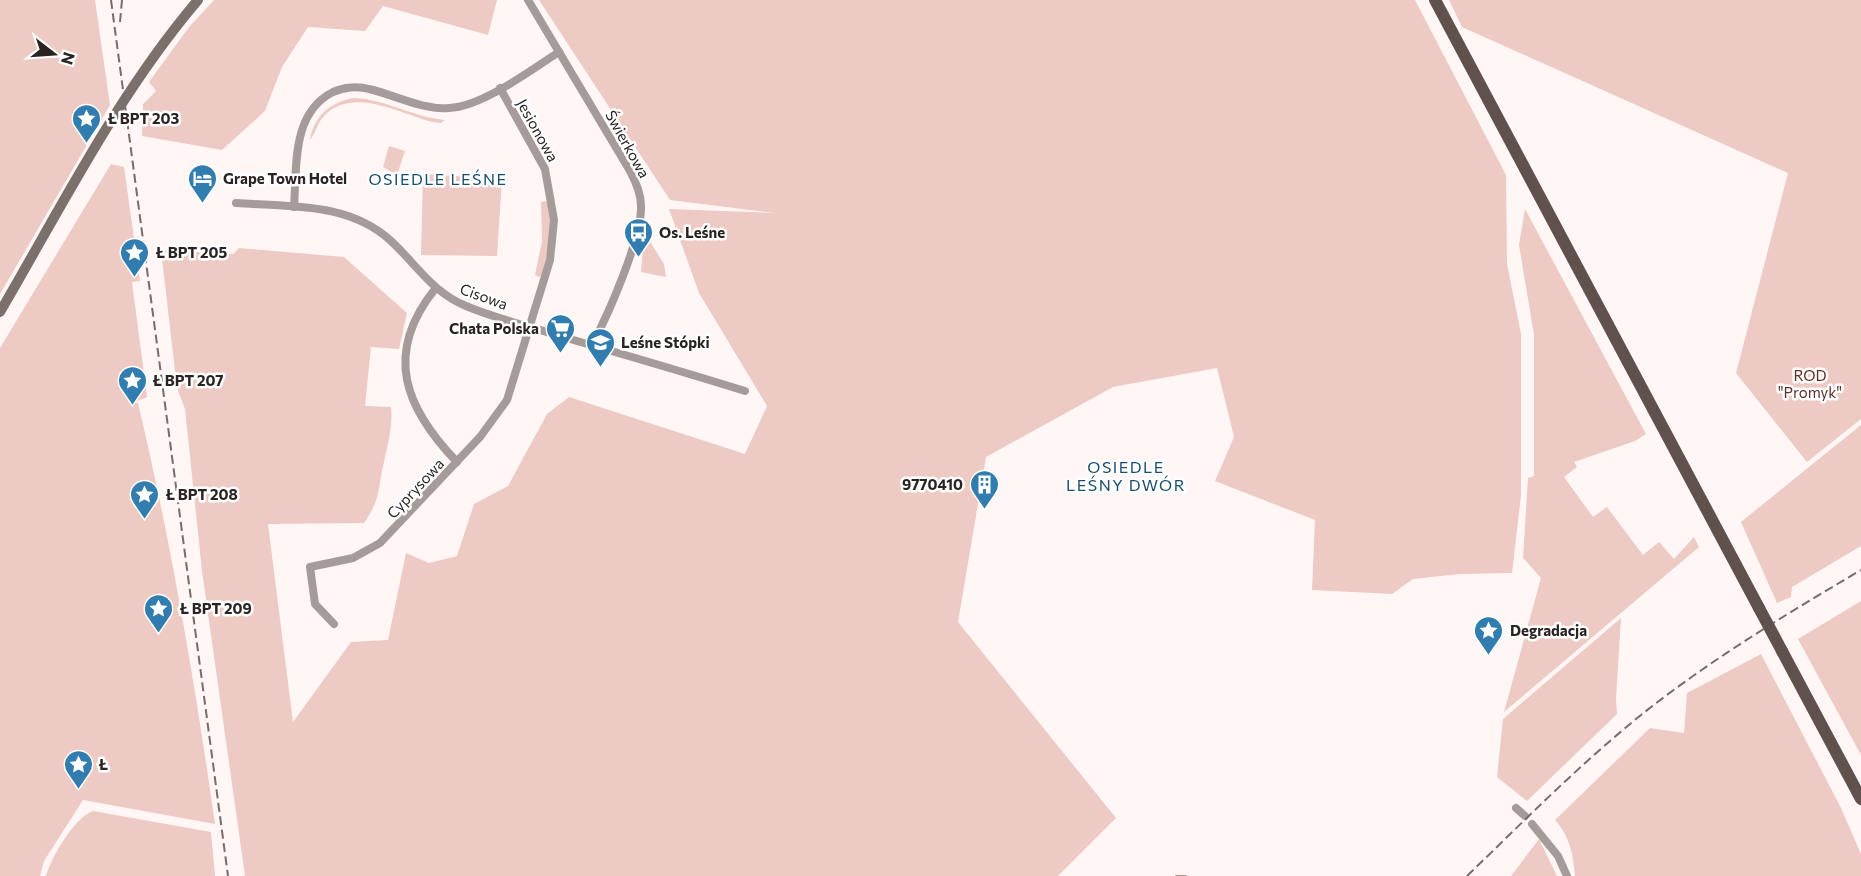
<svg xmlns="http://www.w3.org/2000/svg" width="1861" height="876" viewBox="0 0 1861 876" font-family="Commissioner,sans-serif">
<rect width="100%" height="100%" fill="#fff6f5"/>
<!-- green -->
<g fill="#edcac3">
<polygon points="0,0 95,0 110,105 0,294"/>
<polygon points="214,0 497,0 488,35 383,6 365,31 308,27 282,67 265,111 222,150 142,136 143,104 156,91 149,82 189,27"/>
<path d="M539,0H1415L1506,175L1507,264L1521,334V495L1512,573L1460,574L1413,579L1392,594L1312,590L1315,520L1215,481L1234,437L1217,368L1113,387L986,457L958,622L1116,818L1058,876H245L202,571L185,409L177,388L161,250L233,254L239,248L344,257L407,313L399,349L371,347L365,406L391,407C393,427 388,442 384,462C377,490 382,497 364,523L268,524L293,722L351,642L388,640L406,553L429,563L457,556L474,504L508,486L547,414L569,397L745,454L767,406L699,293L669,209L775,213L670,200Z"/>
<polygon points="1449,0 1861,0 1861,419 1807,462 1736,373 1788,173 1462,27"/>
<path d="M354,98C385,99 413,117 445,120L441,123L432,122C399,113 352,86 324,116C317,123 316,133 310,140C314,116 330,102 354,98Z"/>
<polygon points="389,146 405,151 397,175 383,167"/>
<path d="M111,164L124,167L140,281L132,282L147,397L134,402L138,403C171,542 195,683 215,824L83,800L44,861L40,876H0V348Z"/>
<polygon points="423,174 502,179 497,256 421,255"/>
<path d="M547,201C556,215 547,259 542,275L539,277L535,275L542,241L541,202Z"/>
<polygon points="1525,209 1646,434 1635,441 1574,462 1577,467 1564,477 1593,517 1607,507 1643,555 1659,542 1674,559 1694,537 1699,547 1504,712 1541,578 1523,558 1528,478 1534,476 1534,335 1519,245"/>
<polygon points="647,237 664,264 666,277 641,272 643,248"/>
<polygon points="1861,425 1861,546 1792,587 1791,597 1777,603 1741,522"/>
<polygon points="1861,601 1861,755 1798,639"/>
<polygon points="1621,618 1616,699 1617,714 1527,801 1497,777 1503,719"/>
<path d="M1761,654L1841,808L1861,854V876H1575C1573,854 1570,837 1555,820L1650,728L1684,733L1687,693Z"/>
<path d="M93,811L211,832L215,876H46C51,857 75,817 93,811Z"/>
<polygon points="1539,839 1557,876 1511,876"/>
</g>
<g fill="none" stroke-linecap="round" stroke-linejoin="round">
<!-- stream -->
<polyline stroke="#b6948d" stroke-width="2" points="1176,876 1186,876"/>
<!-- minor -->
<g stroke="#a59c9a" stroke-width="8">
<path d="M528,0L630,171C636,182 641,193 641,206C642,238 608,315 592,345"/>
<path d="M236,203C290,207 349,202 391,241C417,265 432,292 466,306C499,320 536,328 570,339C629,356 687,373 745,391"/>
<path d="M294,207C297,167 291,113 333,92C344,87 358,86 369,89C395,95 422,110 449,108C482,107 531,70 559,52"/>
<path d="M435,289C383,354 405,408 457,462"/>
<polyline points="334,624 315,604 310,567 353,558 380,543 480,437 507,400 550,260 554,220 545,169 500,88"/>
<polyline points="1516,808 1525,816"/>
<polyline points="1532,824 1558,856 1567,876"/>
</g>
<!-- secondary -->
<path stroke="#7c706d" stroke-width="10" d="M0,312C62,206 118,94 198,0"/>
<!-- primary -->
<g stroke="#60514e" stroke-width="12">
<polyline points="1435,0 1759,608"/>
<polyline points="1782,651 1861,799"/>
</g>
<!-- rail -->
<g stroke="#746d6b" stroke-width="2" stroke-dasharray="9 4.5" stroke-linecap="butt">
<polyline points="111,0 228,876"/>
<polyline points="120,22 122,0"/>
<path d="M1467,876C1524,821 1579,765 1641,715C1710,660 1785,615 1861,570"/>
</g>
<!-- primary-bridge -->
<polyline stroke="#60514e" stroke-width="12" points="1759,608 1782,651"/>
</g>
<!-- icons -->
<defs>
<symbol id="sight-pin" viewBox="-11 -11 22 30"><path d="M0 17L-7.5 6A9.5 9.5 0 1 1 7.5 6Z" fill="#317db0" stroke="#fff"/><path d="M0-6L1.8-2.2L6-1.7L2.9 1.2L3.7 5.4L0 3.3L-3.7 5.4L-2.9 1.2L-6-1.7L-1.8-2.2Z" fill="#fff"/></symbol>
<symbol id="hotel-pin" viewBox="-11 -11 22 30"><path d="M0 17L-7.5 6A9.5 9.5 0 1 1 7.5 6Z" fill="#317db0" stroke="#fff"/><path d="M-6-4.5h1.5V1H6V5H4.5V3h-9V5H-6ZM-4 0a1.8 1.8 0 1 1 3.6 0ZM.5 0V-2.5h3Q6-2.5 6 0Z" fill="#fff"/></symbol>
<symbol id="bus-pin" viewBox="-11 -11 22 30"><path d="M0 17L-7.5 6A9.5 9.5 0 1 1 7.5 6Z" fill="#317db0" stroke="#fff"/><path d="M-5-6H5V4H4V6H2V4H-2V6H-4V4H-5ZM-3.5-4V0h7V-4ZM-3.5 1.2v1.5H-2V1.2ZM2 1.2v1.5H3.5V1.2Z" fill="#fff"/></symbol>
<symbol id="supermarket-pin" viewBox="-11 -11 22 30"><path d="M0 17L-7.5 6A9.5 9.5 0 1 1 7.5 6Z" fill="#317db0" stroke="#fff"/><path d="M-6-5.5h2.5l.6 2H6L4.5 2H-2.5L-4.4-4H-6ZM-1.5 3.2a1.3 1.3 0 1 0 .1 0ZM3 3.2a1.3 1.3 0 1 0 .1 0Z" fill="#fff"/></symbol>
<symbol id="school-pin" viewBox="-11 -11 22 30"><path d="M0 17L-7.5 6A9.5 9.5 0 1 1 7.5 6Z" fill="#317db0" stroke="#fff"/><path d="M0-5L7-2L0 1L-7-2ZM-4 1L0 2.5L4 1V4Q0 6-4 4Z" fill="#fff"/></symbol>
<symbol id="building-pin" viewBox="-11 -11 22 30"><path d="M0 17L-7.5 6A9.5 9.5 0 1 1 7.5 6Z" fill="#317db0" stroke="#fff"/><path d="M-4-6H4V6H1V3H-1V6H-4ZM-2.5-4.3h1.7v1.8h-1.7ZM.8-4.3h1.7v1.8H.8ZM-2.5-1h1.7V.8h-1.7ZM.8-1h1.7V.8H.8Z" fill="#fff"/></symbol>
</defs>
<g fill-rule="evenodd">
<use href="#sight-pin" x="70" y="102" width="33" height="45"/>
<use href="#hotel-pin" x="186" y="162" width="33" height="45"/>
<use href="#bus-pin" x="622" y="216" width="33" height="45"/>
<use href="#sight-pin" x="118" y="236" width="33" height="45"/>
<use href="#supermarket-pin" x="544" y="312" width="33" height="45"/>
<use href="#school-pin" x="584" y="326" width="33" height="45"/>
<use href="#sight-pin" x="116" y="364" width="33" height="45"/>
<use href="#building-pin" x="968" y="468" width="33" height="45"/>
<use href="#sight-pin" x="128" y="478" width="33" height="45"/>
<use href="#sight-pin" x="142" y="592" width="33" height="45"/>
<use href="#sight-pin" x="1472" y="614" width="33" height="45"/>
<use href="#sight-pin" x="62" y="748" width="33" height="45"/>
</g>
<g text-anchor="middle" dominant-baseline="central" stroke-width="5" stroke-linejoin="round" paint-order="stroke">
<!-- poi labels -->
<g font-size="15" font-weight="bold" fill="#2a2321" stroke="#fff" text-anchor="start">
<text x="108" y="118">Ł BPT 203</text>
<text x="223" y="178">Grape Town Hotel</text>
<text x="659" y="232">Os. Leśne</text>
<text x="156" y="252">Ł BPT 205</text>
<text x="539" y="328" text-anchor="end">Chata Polska</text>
<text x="621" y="342">Leśne Stópki</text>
<text x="153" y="380">Ł BPT 207</text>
<text x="963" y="484" text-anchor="end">9770410</text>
<text x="166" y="494">Ł BPT 208</text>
<text x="180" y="608">Ł BPT 209</text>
<text x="1510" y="630">Degradacja</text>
<text x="99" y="764">Ł</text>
</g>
<!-- street labels -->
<g font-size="15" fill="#2a2321" stroke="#fff">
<text transform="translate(538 130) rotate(61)">Jesionowa</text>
<text transform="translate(628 144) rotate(61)">Świerkowa</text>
<text transform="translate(484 296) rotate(20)">Cisowa</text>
<text transform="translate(415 488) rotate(-47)">Cyprysowa</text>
</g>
<!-- park labels -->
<g font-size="15" fill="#5d2d25" stroke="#fff">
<text x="1810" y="375">ROD<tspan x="1810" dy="17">"Promyk"</tspan></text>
</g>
<!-- neighbourhood labels -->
<g font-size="16" letter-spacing="1.5" fill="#184e70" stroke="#fff">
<text x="438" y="178">OSIEDLE LEŚNE</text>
<text x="1126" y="466">OSIEDLE<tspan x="1126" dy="18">LEŚNY DWÓR</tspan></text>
</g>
</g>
<!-- north arrow -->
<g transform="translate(54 54) rotate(107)" stroke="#ffffff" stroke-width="4.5" paint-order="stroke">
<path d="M0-4.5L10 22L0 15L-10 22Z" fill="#2a2321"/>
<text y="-9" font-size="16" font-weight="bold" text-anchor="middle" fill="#2a2321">N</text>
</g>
</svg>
